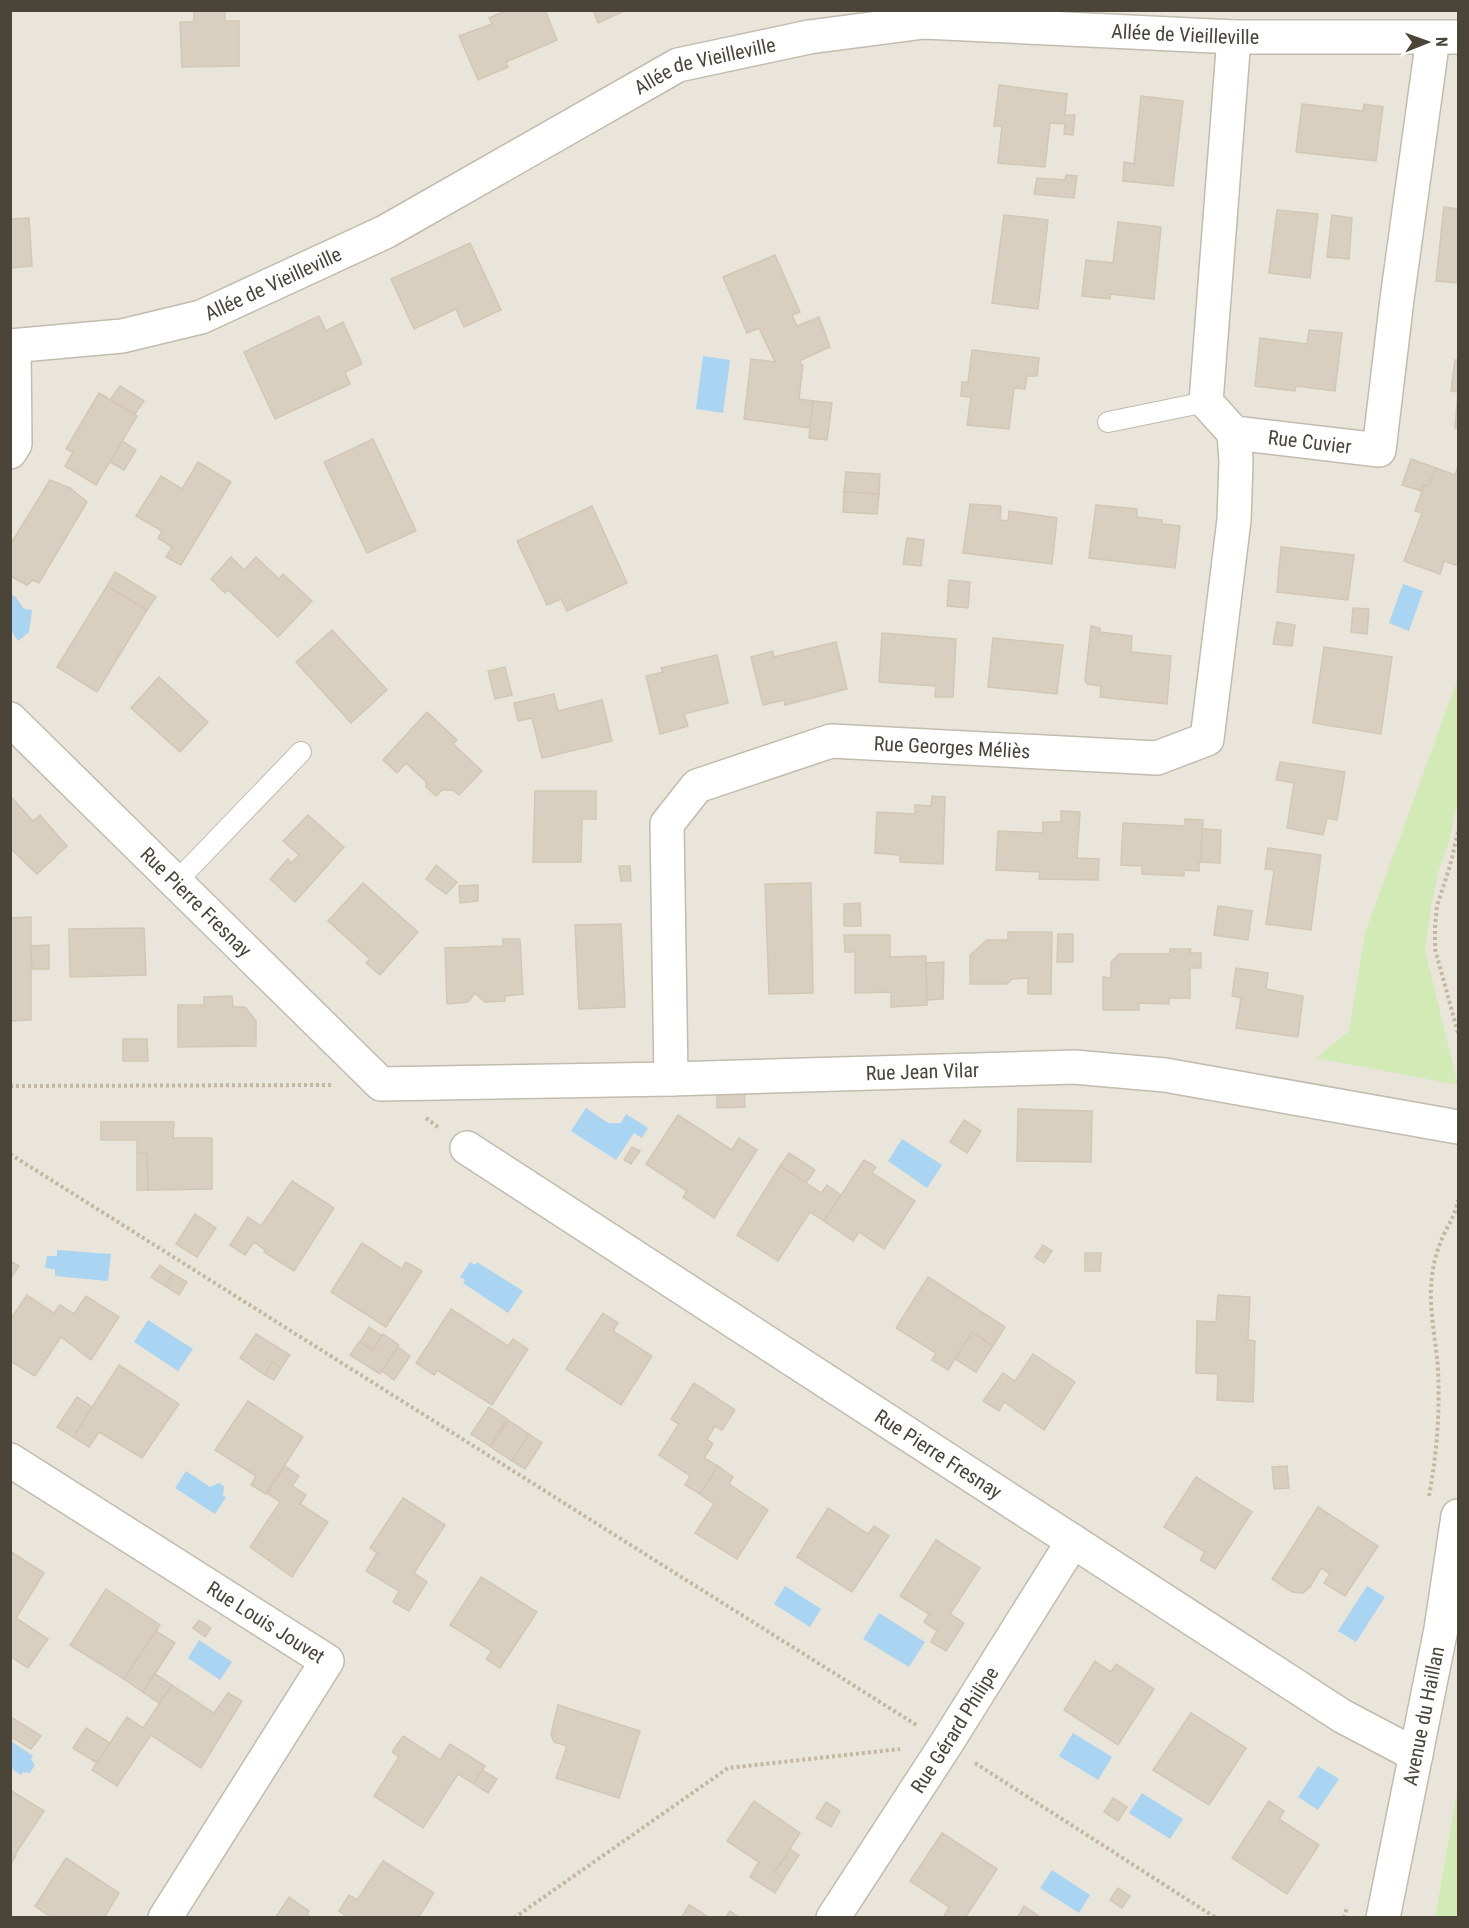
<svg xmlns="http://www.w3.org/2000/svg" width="1469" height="1928" viewBox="0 0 1469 1928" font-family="'Roboto Condensed',sans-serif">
<rect width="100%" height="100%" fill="#f6f3ec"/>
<!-- residential -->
<polygon fill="#eae5da" points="11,11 1458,11 1458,1785 1435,1917 11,1918"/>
<!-- green -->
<g fill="#d2eab5">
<polygon points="1458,678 1458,799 1449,841 1439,870 1432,900 1425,950 1458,1085 1316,1058 1349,1031 1365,933"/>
<polygon points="1458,1785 1458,1917 1435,1917"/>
</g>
<!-- water -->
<g fill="#a9d4f2">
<polygon points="703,356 730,360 723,413 696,409"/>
<polygon points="1403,584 1423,591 1409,631 1389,623"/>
<polygon points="11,595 15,596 24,609 32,610 29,632 18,641 11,630"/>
<polygon points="586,1108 608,1123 621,1123 626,1114 648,1128 642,1138 634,1133 616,1160 571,1131"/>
<polygon points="902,1139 942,1165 927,1188 888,1161"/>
<polygon points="57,1250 111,1254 108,1281 55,1276 55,1269 45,1268 47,1256 57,1256"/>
<polygon points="470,1262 475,1265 477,1262 523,1291 508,1313 463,1283 465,1280 460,1277"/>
<polygon points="148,1320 193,1349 178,1371 134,1342"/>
<polygon points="186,1471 210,1487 219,1483 224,1486 223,1496 226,1497 215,1514 175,1488"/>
<polygon points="785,1586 821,1609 810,1627 774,1604"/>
<polygon points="1367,1586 1385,1597 1356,1642 1338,1631"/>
<polygon points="879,1613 925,1642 909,1667 863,1639"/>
<polygon points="199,1640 232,1662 220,1680 188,1658"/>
<polygon points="1073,1733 1112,1757 1098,1780 1059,1756"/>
<polygon points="11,1741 33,1756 31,1759 35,1765 30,1773 23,1772 21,1775 11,1768"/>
<polygon points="1318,1766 1339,1779 1318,1810 1298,1797"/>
<polygon points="1142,1793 1183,1819 1170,1839 1129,1813"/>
<polygon points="1052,1870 1090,1895 1079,1913 1040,1888"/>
</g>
<!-- building -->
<g fill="#d8cfc1" stroke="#d3c7b4" stroke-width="1.5">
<polygon points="194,10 225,10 225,21 239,21 239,66 182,67 180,22 194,22"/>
<polygon points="508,10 545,10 557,40 506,62 508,67 478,80 459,36 492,24 489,18"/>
<polygon points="593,10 626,10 598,23"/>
<polygon points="999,85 1067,94 1065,115 1075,115 1073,135 1064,134 1065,124 1050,123 1045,167 998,163 1002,126 994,126"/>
<polygon points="1141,96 1183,101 1173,186 1123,181 1124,162 1134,164"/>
<polygon points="1302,104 1363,111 1364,104 1383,107 1376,161 1296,152"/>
<polygon points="1066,175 1077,176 1074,198 1034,194 1037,178 1065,180"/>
<polygon points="1444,207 1458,209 1458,283 1436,281"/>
<polygon points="1277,210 1318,214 1310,278 1269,273"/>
<polygon points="1004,215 1048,220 1038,309 992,303"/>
<polygon points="1332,215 1352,218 1349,259 1327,257"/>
<polygon points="29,218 32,266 10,268 10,219"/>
<polygon points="1118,222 1161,227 1154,299 1110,294 1110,299 1082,296 1086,260 1113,263"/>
<polygon points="470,243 501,310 464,327 456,309 414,329 391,279"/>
<polygon points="775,255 800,312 792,315 797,326 819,317 830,347 801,360 800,365 803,365 799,399 813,401 810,428 744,419 751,359 775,362 759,328 747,333 723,277"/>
<polygon points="319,316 326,331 343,322 362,364 345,372 350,384 275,419 244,352"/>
<polygon points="1309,330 1342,333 1335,391 1296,386 1295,391 1255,386 1260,338 1307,344"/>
<polygon points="972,350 1039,358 1037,376 1027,376 1025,389 1014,388 1009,429 967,425 971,397 961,396 962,382 968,382"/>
<polygon points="1455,360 1458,360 1458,428 1455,428 1458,392 1451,391"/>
<polygon points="120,386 144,401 135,414 110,400"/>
<polygon points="99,393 137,416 96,485 65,466 73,452 66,449"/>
<polygon points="813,401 832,403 827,440 809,438"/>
<polygon points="373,439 416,531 367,553 324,462"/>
<polygon points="122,441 136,450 124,470 110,462"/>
<polygon points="1411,459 1436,468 1429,486 1424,485 1422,491 1402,485"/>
<polygon points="198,462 231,482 181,565 166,557 172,547 158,538 162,531 136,516 161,476 182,489"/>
<polygon points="1458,466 1458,566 1444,561 1440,574 1404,561 1422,513 1415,511 1424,485 1429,486 1436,468 1455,475"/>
<polygon points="846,472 880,474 879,494 844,492"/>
<polygon points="50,480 70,488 87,502 39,583 33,580 27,585 10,576 10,545"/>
<polygon points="844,492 879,494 877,514 843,512"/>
<polygon points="970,504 1001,506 1000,520 1008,521 1009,511 1057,518 1052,564 963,553"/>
<polygon points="1096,505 1137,509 1137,517 1162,520 1162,524 1180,526 1175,568 1089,558"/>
<polygon points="592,506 627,583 567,611 561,599 547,605 517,541"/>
<polygon points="907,538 924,540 921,566 903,564"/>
<polygon points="1281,547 1354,555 1348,600 1277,592"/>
<polygon points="231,557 244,570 256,557 279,579 283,574 312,601 278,637 228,590 225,593 211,579"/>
<polygon points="115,572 156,597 147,610 107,586"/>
<polygon points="949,580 970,582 968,608 947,606"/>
<polygon points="107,586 147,610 97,692 57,667"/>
<polygon points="1353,608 1369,609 1367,634 1351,632"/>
<polygon points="1277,622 1295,625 1292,646 1273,644"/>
<polygon points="1091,626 1100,628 1100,632 1132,636 1131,652 1171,656 1167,704 1100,697 1101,686 1087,684 1085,680"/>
<polygon points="332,630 387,690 351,723 296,662"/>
<polygon points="882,633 956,639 953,697 935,697 936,686 879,682"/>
<polygon points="993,638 1063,645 1057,694 988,687"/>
<polygon points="836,642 847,689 785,705 784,700 763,705 751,657 773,651 774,657"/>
<polygon points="1324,647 1392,657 1381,734 1313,723"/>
<polygon points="717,655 728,703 684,714 688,726 660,734 646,676 663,672 661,668"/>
<polygon points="505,667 512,695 495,699 488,671"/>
<polygon points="159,677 208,722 180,752 131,708"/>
<polygon points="554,694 558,711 602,700 612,741 542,758 532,718 518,721 514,703"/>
<polygon points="427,712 457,740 453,744 482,771 459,795 453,790 442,790 436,796 426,787 426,782 406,763 397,773 383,760"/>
<polygon points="1280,762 1345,772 1337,820 1327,818 1323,835 1287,828 1294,783 1276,780"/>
<polygon points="535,791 596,791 596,819 582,819 581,862 533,862"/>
<polygon points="10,796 33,821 40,815 67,846 37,874 10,848"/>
<polygon points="932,796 945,797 943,864 900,862 900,855 875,853 877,812 915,814 915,805 931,806"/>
<polygon points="1061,811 1080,812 1077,858 1099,859 1098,880 1039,879 1040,872 996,870 998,831 1043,833 1043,822 1061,822"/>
<polygon points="308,815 344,847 295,902 270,879 288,859 291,863 299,855 283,841"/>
<polygon points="1185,819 1203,820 1201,862 1199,861 1199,871 1184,870 1184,876 1142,874 1142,866 1121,865 1123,823 1185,826"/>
<polygon points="1202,829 1221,830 1220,863 1201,862"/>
<polygon points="1268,848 1321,855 1311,930 1266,924 1274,870 1265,869"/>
<polygon points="436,865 457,882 446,894 426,879"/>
<polygon points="619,866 630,866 631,881 621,881"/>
<polygon points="363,883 418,932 380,975 366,963 370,959 328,921"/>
<polygon points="811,883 813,993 769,994 765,884"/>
<polygon points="478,885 478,901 460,903 459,886"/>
<polygon points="860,903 861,926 844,926 844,904"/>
<polygon points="1218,906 1252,911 1248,940 1214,935"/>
<polygon points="31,917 31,1020 10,1021 10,918"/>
<polygon points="621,924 625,1007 579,1009 575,925"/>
<polygon points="144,928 146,975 70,977 69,929"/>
<polygon points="1008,932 1052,932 1051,994 1028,994 1028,978 1012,979 1007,984 970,984 970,955 987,940 1008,940"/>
<polygon points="1058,934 1073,934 1073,962 1057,962"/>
<polygon points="844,935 890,935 890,957 926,956 927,1005 891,1007 891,992 855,993 855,952 845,952"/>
<polygon points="503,939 520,939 523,994 505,996 505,1001 485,1002 475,993 468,1002 447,1004 445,948 503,946"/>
<polygon points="49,945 49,969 32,969 31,946"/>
<polygon points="1170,949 1191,949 1190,953 1201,953 1201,968 1190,968 1190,998 1169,998 1169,1004 1139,1003 1139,1010 1103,1010 1103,977 1111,978 1111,962 1119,954 1170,954"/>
<polygon points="944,962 943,999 927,1000 926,963"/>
<polygon points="1236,968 1268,973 1266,989 1303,996 1298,1037 1236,1028 1241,998 1232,996"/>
<polygon points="232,996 233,1007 245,1007 256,1021 256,1046 178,1047 178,1005 204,1005 204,997"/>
<polygon points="123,1039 147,1039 148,1061 123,1061"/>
<polygon points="744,1090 745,1107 717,1108 717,1091"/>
<polygon points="1018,1109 1092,1111 1091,1162 1017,1161"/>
<polygon points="678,1115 732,1150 739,1138 757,1150 714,1218 683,1197 687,1191 646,1164"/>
<polygon points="964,1120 981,1131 967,1153 950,1142"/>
<polygon points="101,1122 174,1122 173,1138 212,1138 212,1189 148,1190 147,1153 137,1153 137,1140 101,1140"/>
<polygon points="632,1147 640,1151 631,1164 624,1160"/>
<polygon points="137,1153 147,1153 148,1190 137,1190"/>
<polygon points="789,1153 815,1170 806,1183 780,1166"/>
<polygon points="864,1160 876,1167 872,1173 915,1201 884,1249 859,1232 853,1241 824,1221"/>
<polygon points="780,1166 821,1193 827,1185 841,1195 824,1221 810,1212 778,1261 737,1235"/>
<polygon points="292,1181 334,1208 294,1271 264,1252 265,1250 254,1242 245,1255 230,1245 248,1217 261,1226"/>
<polygon points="195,1214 216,1228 197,1257 176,1244"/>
<polygon points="362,1243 402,1269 406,1262 422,1271 386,1327 331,1292"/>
<polygon points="1043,1245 1052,1251 1044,1263 1035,1257"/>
<polygon points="1085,1253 1101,1253 1100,1271 1085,1271"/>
<polygon points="10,1261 19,1266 10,1279"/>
<polygon points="160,1265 173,1274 165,1286 151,1277"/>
<polygon points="173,1274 187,1282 179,1295 165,1286"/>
<polygon points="928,1277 1005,1327 993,1346 972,1332 948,1370 932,1360 936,1353 896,1328"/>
<polygon points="27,1295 54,1313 60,1305 74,1314 86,1296 119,1317 91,1360 61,1337 35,1376 10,1361 10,1320"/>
<polygon points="1218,1295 1250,1297 1248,1340 1255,1341 1253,1402 1217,1400 1218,1374 1196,1373 1197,1321 1216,1322"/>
<polygon points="451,1309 508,1346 513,1339 528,1349 492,1405 437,1370 434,1375 416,1363"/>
<polygon points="603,1313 618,1323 613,1331 652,1356 621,1405 566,1369"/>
<polygon points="369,1327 382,1336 373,1350 360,1342"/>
<polygon points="972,1332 993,1346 976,1372 955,1359"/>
<polygon points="256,1334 290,1355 281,1368 272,1362 265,1375 240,1358"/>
<polygon points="383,1334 399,1345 380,1374 350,1355 359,1342 373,1350"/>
<polygon points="398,1347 410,1356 394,1380 382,1371"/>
<polygon points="1033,1354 1075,1382 1044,1430 1004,1402 999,1411 983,1401 1003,1373 1015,1381"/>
<polygon points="272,1362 281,1368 274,1380 265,1375"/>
<polygon points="119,1365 179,1404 142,1458 99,1432 89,1447 73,1437"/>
<polygon points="694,1383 735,1410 722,1430 715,1426 707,1439 713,1444 704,1458 718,1466 700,1494 685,1485 690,1476 659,1455 679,1424 671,1419"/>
<polygon points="77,1397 92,1407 73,1437 57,1427"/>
<polygon points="248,1401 303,1437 266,1494 251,1485 256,1476 215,1450"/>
<polygon points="489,1407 507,1419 490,1446 471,1434"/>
<polygon points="508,1420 529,1434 512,1461 491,1447"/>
<polygon points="529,1434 542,1443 525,1469 512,1461"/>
<polygon points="285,1466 299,1476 292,1486 306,1495 300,1504 328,1522 292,1577 250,1547 280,1502 267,1493"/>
<polygon points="718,1466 733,1477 729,1484 768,1510 737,1559 695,1533 714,1504 700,1494"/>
<polygon points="1287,1466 1289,1488 1274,1489 1272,1467"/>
<polygon points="1196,1477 1252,1512 1215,1569 1200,1560 1205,1552 1164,1527"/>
<polygon points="403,1498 445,1525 414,1573 427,1582 409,1611 393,1602 399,1591 366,1571 377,1553 370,1548"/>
<polygon points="1318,1507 1378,1546 1345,1596 1324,1583 1330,1574 1321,1568 1310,1587 1303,1593 1292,1592 1272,1579"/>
<polygon points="828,1508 868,1534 874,1526 889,1536 852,1592 797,1557"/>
<polygon points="936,1540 980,1568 950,1614 964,1623 946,1651 931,1642 937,1631 924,1622 929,1614 900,1596"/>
<polygon points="10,1551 44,1573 16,1618 48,1639 28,1668 10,1656"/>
<polygon points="481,1577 537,1612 500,1668 486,1659 492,1651 450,1625"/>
<polygon points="106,1589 160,1625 124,1679 70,1645"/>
<polygon points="199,1620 211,1628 205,1637 193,1628"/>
<polygon points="156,1631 175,1643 143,1692 124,1679"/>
<polygon points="1095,1661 1111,1672 1116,1664 1154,1689 1118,1745 1064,1710"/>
<polygon points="155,1674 172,1685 159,1703 143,1692"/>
<polygon points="172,1685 214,1713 228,1693 242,1701 201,1768 151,1735 117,1786 92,1770 127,1717 143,1728"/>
<polygon points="558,1705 640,1731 619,1798 556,1778 567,1746 554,1742 551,1734"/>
<polygon points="1191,1713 1246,1748 1209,1805 1153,1770"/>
<polygon points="11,1717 41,1736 31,1749 10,1736"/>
<polygon points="86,1728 110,1743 97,1763 73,1748"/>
<polygon points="403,1736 440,1760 450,1744 485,1766 474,1784 458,1774 423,1828 374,1796 399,1757 392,1752"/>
<polygon points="482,1770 497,1779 488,1793 474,1784"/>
<polygon points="10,1790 44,1811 14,1856 16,1856 10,1865"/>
<polygon points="1113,1798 1127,1807 1118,1821 1104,1812"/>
<polygon points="754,1801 800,1833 775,1872 784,1878 775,1893 750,1877 759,1862 727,1841"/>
<polygon points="1269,1801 1284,1811 1279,1819 1319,1845 1287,1894 1232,1858"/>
<polygon points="826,1802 840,1811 831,1827 816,1818"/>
<polygon points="942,1833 997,1869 965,1918 947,1918 944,1916 949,1907 910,1881"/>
<polygon points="790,1849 799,1855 784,1878 775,1872"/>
<polygon points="66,1858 119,1893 104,1918 52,1918 35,1906"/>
<polygon points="383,1861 434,1893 418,1918 349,1918 339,1911 349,1895 357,1900"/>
<polygon points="1118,1888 1130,1896 1122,1908 1110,1900"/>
<polygon points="289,1897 309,1911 307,1914 312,1918 275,1918"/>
<polygon points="689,1905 710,1918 681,1918"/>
<polygon points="1024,1906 1042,1918 1017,1918"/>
<polygon points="730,1911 740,1918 725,1918"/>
</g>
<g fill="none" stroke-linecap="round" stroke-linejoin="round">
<defs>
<g id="service">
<polyline points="1108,422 1206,402"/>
<polyline points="176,882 301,752"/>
</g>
<g id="minor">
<path id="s1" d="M1234,37L1206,402L1234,433L1379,450L1397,299L1433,38"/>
<path id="s2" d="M10,346L122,336L201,317L385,232L678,65L809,37L924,22L1234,37H1458"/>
<polyline points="10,452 15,444 14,346"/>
<path id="s3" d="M10,719L381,1084L671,1079L1074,1067L1165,1075L1458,1127"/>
<path id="s4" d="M671,1079L667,824L697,786L831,741L1157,758L1207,739L1234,520L1236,461L1234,433"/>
<path id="s5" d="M467,1148L1342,1716L1416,1755"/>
<path id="s6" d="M10,1460L327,1661L165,1918"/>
<path id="s7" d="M833,1918L946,1744L1073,1541"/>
</g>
<g id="tertiary">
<path id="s8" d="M1383,1918L1441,1629L1458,1516"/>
</g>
</defs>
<!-- service casing -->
<use href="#service" stroke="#c2bbae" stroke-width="22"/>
<!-- minor casing -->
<use href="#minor" stroke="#c2bbae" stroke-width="36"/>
<!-- tertiary casing -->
<use href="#tertiary" stroke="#c2bbae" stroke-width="36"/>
<!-- path -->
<g stroke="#c4b79f" stroke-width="4" stroke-dasharray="3 3" stroke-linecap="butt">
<polyline points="1458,832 1450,866 1437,906 1435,927 1435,949 1458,1033"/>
<polyline points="10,1086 331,1085"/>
<polyline points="426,1118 439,1128"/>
<polyline points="10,1154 918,1726"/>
<path d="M1429,1496C1437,1454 1440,1411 1438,1369C1436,1339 1428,1307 1432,1277C1433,1263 1438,1247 1444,1234C1450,1222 1456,1213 1458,1200"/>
<polyline points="975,1763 1216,1918"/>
<polyline points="514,1918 728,1768 900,1749"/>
<polyline points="1344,1918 1347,1907"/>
</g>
<!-- service -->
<use href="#service" stroke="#fff" stroke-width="20"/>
<!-- minor -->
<use href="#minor" stroke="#fff" stroke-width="33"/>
<!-- tertiary -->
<use href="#tertiary" stroke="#fff" stroke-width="33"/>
</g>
<g text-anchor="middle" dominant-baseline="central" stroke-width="4.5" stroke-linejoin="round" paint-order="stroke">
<!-- street labels -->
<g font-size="20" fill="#4b4439" stroke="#fff">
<text stroke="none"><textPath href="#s2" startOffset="1245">Allée de Vieilleville</textPath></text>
<text stroke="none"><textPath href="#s2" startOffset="759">Allée de Vieilleville</textPath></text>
<text stroke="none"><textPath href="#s2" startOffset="273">Allée de Vieilleville</textPath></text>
<text stroke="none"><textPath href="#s1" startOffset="484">Rue Cuvier</textPath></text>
<text stroke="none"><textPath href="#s4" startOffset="566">Rue Georges Méliès</textPath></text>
<text stroke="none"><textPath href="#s3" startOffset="261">Rue Pierre Fresnay</textPath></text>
<text stroke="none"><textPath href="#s3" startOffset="1062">Rue Jean Vilar</textPath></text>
<text stroke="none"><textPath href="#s5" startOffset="562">Rue Pierre Fresnay</textPath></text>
<text stroke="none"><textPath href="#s6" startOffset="303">Rue Louis Jouvet</textPath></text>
<text stroke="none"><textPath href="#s8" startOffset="206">Avenue du Haillan</textPath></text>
<text stroke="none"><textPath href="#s7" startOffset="224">Rue Gérard Philipe</textPath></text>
</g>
</g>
<!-- border -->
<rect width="1469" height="1928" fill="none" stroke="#4b4439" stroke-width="24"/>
<!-- north arrow -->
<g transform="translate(1427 42) rotate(89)" stroke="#ffffff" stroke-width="4.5" paint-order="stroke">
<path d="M0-4.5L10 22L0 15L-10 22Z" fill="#4b4439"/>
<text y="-9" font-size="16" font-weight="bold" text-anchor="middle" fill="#4b4439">N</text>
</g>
</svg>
